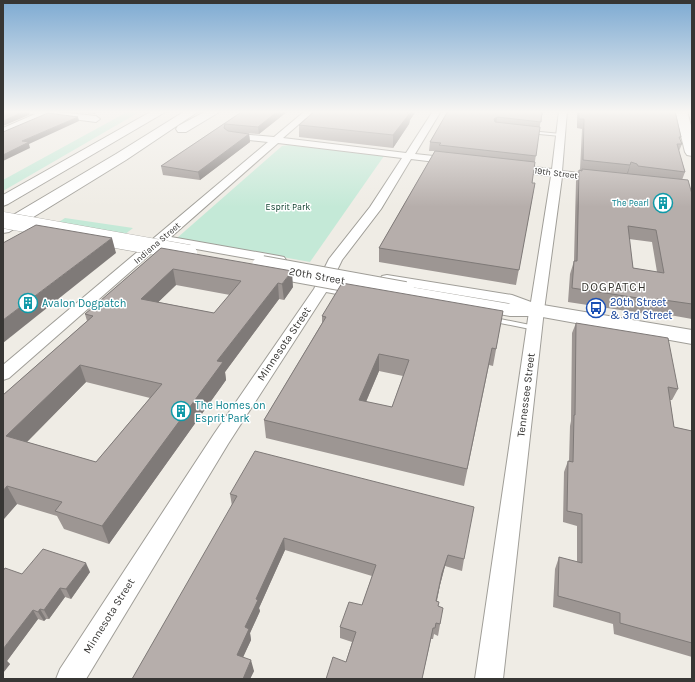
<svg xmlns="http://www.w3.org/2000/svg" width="695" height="682" viewBox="0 0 695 682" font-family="Karla,sans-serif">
<rect width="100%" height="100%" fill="#efece5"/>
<!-- green -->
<g fill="#c4e9d7">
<polygon points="129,111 141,111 3,191 3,180"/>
<polygon points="289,145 384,156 310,262 177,238 282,146"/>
<polygon points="65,218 133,228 110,246 41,234"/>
</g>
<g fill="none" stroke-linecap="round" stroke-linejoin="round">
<defs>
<g id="lane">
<polygon points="530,131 561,134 563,135 561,136 528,133 528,132"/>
<polygon points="318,287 347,292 351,294 347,296 321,291 317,289"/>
<polygon points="487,317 490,317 535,326 539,328 535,330 490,321 487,321 486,319"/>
</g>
<g id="street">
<polygon points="21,111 48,111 96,116 100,119 96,122 25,113"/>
<polygon points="305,111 314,111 283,138 406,153 433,111 441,111 415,154 452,158 457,161 452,164 411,159 381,209 342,260 328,289 228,444 86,679 56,679 60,669 214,434 314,289 329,259 370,207 402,158 278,143 171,237 279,256 284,257 286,260 284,263 279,264 163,243 9,378 3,380 3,365 268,142 230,138 226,135 227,133 274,137"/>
<polygon points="559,111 567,111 562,171 599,175 604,178 599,181 562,177 544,310 503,679 475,679 529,312 508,303 387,283 382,282 380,279 382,276 387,275 512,295 531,302 551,176 513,171 508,168 513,165 552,169"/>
</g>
<g id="secondary">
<polygon points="42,111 58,111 56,113 3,137 3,128"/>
<polygon points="405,286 510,304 537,304 692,330 692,344 537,316 510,316 398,296 395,292 398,288"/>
</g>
<polygon id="primary" points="675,111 687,111 692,129 692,156 687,155 685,152"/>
<g id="highway">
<polygon points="152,111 167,111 8,204 3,206 3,195"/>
<polygon points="185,111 199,111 126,160 9,232 3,233 3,221 116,154"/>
<polygon points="206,111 221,111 186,132 178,132 176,129 178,126"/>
</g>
</defs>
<!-- lane casing -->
<use href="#lane" stroke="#a09e98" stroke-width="2"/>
<!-- street casing -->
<use href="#street" stroke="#a09e98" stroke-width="2"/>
<!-- secondary casing -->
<use href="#secondary" stroke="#a09e98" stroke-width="2"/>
<!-- primary casing -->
<use href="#primary" stroke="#a09e98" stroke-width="2"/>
<!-- highway casing -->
<use href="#highway" stroke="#a09e98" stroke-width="2"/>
<!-- lane -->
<use href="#lane" fill="#fff" fill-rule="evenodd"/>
<!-- street -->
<use href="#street" fill="#fff" fill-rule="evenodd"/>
<!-- secondary -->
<use href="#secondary" fill="#fff" fill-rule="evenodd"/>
<!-- primary -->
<use href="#primary" fill="#fff" fill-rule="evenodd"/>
<!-- highway -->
<use href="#highway" fill="#fff" fill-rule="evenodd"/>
<!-- tram -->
<polyline stroke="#979591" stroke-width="1" points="690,111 692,117"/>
<defs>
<polyline id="secondary-bridge-far1" points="3,220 189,253"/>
<polyline id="secondary-bridge" points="262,266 405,292"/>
</defs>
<!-- secondary-bridge-far1 casing -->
<use href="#secondary-bridge-far1" stroke="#a09e98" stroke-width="17" stroke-linecap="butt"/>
<!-- secondary-bridge casing -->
<use href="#secondary-bridge" stroke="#a09e98" stroke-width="22" stroke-linecap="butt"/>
<!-- secondary-bridge-far1 -->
<use href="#secondary-bridge-far1" stroke="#fff" stroke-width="16"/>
<!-- secondary-bridge -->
<use href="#secondary-bridge" stroke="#fff" stroke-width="20"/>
</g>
<!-- wall -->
<g fill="#9d9693" fill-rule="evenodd">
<polygon points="71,111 101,111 94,114"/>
<polygon points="243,111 288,111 259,134 241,133 249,134 250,142 200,180 163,175 161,166"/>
<polygon points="315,111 416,111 410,120 409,124 393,148 299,137 299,125"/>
<polygon points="448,111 544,111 541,118 532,183 535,183 516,285 379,262 379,248 435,151 429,151 430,142"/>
<path d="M577,111H675L681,137L680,140L682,144L679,151L685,172L682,180L692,194V319L653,312V315L568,302L570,274L574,261L576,181L579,170H580L582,129L577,128ZM629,239L652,242L657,272L633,268Z"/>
<path d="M161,248L293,287L284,300L279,299L225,372L226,380L109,544L64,529L57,516L17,504L3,520V395L87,321L85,314ZM176,285L230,295L214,313L158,302ZM86,382L150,398L96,462L27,442Z"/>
<path d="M503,311L493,366L489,365L464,486L266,438L264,420L322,323V316ZM379,371L403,376L392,407L366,402Z"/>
<polygon points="576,323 678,389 672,400 670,400 674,427 692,431 692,657 614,634 613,624 553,607 555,569 559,557 577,562 577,526 563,522 564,472 568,461 569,461 570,426 571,421 572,333"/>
<polygon points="230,494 464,559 462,571 445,566 440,585 437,601 441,619 438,636 434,634 433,639 431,639 422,679 326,679 346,662 352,642 340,638 340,627 362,605 372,576 285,550 259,608 260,611 250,633 251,640 243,657 254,671 250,679 132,679 232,506"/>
<polygon points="90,572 71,599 65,597 49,619 46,619 44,621 38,619 7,661 10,664 3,673 22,574"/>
</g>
<!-- shaded-wall -->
<g fill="#7f7a78">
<polygon points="25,111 28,111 29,115 3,126 3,121"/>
<polygon points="94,111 101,111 94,114"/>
<polygon points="278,111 288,111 259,134 258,127"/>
<polygon points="408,111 416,111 410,120 409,124 393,148 393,135"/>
<polygon points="542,111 544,111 540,120"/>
<polygon points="78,117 79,121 29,144 30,148 3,161 3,155 22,141"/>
<polygon points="497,117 496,126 494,119"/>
<polygon points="249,134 250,142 200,180 198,172"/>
<polygon points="631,162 628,173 626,176 630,165"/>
<polygon points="112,238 116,253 3,343 3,320"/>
<polygon points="173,269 176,285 145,315 141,299"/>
<polygon points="292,271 293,287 284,300 282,284"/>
<polygon points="278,283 279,299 225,372 226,380 109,544 102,526 217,361"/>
<polygon points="379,354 379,371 359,418 359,400"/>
<polygon points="80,365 86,382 15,454 6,436"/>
<polygon points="7,486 17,504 3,520 3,491"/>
<polygon points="284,538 285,550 259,608 260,611 250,633 251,640 239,666 237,655 245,627 256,599"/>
<polygon points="448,555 445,566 440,585 434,612 442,573"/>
<polygon points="86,563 90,572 71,599 66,589"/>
<polygon points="60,588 65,597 49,619 44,610"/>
<polygon points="40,609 46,619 44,621 38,612"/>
<polygon points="33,610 38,619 7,661 10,664 3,673 3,649"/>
<polygon points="251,660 254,671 250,679 243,679"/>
</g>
<!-- building -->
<g fill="#b6aeab" stroke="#7f7a78" fill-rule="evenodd">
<polygon points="3,111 25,111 3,121"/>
<polygon points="243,111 278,111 258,127 225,124 224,128 228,131 249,134 198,172 161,166"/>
<polygon points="315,111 408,111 407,112 410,113 393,135 299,125"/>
<polygon points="448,111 542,111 541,122 497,117 494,119 495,122 540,127 536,156 439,145 441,143 430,142"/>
<polygon points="579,111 675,111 681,137 679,137 682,144 677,144 685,172 638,166 637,164 631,162 630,165 583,160 584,119 579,119"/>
<polygon points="48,113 78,117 22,141 29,142 3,155 3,132"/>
<polygon points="435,151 535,162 532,183 535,183 519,270 379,248"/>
<path d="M582,169L688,180L692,194V304L657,299L658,301L572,288L574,261H577L579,170L582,171ZM628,226L656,230L664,273L633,268Z"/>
<polygon points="36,225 112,238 3,320 3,243"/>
<path d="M161,248L292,271L282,284L278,283L217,361L223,362L102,526L55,511L62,502L7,486L3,491V395L93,316L85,314ZM173,269L241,281L214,313L141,299ZM80,365L162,384L96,462L6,436Z"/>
<path d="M342,283L503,311L496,349L492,348L467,469L264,420L326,317L322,316ZM379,354L409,360L392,407L359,400Z"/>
<polygon points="576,323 668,338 678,389 668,387 674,427 692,431 692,643 620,623 620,613 558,596 559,557 582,563 582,514 567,511 568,461 573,462 574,415 575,415"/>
<polygon points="255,451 474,507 464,559 448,555 442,573 436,601 439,602 438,606 443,608 440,624 436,623 435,628 433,628 422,679 326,679 333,657 346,662 356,632 340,627 349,602 362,605 376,565 284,538 256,599 258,600 245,627 249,629 237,655 251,660 243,679 132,679 237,496 230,494"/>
<polygon points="43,549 86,563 66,589 60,588 44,610 40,609 38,612 33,610 3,649 3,571 5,568 22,574"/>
</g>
<!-- sky -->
<linearGradient id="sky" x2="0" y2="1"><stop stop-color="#7daad2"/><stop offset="0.54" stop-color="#f8f6f3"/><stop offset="1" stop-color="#f8f6f3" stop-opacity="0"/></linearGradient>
<rect width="695" height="207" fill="url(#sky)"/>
<!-- icons -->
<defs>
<symbol id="building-ring" viewBox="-11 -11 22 22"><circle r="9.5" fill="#fff" stroke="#0f9aa8" stroke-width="1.5"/><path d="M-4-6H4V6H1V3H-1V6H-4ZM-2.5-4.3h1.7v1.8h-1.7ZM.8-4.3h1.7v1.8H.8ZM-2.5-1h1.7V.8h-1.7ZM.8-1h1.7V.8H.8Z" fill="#0f9aa8"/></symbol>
<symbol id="bus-ring" viewBox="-11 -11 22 22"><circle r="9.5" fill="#fff" stroke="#1a4fb4" stroke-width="1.5"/><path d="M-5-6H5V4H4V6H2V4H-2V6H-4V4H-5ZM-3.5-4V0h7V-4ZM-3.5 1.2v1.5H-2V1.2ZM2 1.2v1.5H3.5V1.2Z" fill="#1a4fb4"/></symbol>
</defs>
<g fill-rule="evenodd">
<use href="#building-ring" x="652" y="192" width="22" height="22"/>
<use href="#building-ring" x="17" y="292" width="22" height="22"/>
<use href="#bus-ring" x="585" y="297" width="22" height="22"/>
<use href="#building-ring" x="170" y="400" width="22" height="22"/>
</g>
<g text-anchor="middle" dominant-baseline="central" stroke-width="3" stroke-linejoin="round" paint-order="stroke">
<!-- far-street labels -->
<g font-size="9" fill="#373634" stroke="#fff">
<text transform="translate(556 173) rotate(7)">19th Street</text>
<text transform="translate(157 243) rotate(-41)">Indiana Street</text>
</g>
<!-- far-culture labels -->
<g font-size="9" fill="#0d838f" stroke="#fff" text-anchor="end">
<text x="649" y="203">The Pearl</text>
</g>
<!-- far-park labels -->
<g font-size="9" fill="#0f402e" stroke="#fff">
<text x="288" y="207">Esprit Park</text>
</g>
<!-- street labels -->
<g font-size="11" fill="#373634" stroke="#fff">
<text transform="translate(317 276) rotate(10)">20th Street</text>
<text transform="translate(284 344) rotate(-56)">Minnesota Street</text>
<text transform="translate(526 395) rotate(-83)">Tennessee Street</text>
<text transform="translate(109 616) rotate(-58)">Minnesota Street</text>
</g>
<!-- transit labels -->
<g font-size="11" fill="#164399" stroke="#fff" text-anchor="start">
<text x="610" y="302">20th Street<tspan x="610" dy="13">&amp; 3rd Street</tspan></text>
</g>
<!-- culture labels -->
<g font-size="11" fill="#0d838f" stroke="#fff" text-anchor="start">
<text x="42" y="303">Avalon Dogpatch</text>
<text x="195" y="405">The Homes on<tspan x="195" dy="13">Esprit Park</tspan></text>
</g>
<!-- neighbourhood labels -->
<g font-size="12" letter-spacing="1" fill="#33322c" stroke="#fff">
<text x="614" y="287">DOGPATCH</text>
</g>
</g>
<!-- border -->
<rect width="695" height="682" fill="none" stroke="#373634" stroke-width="8"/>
</svg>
